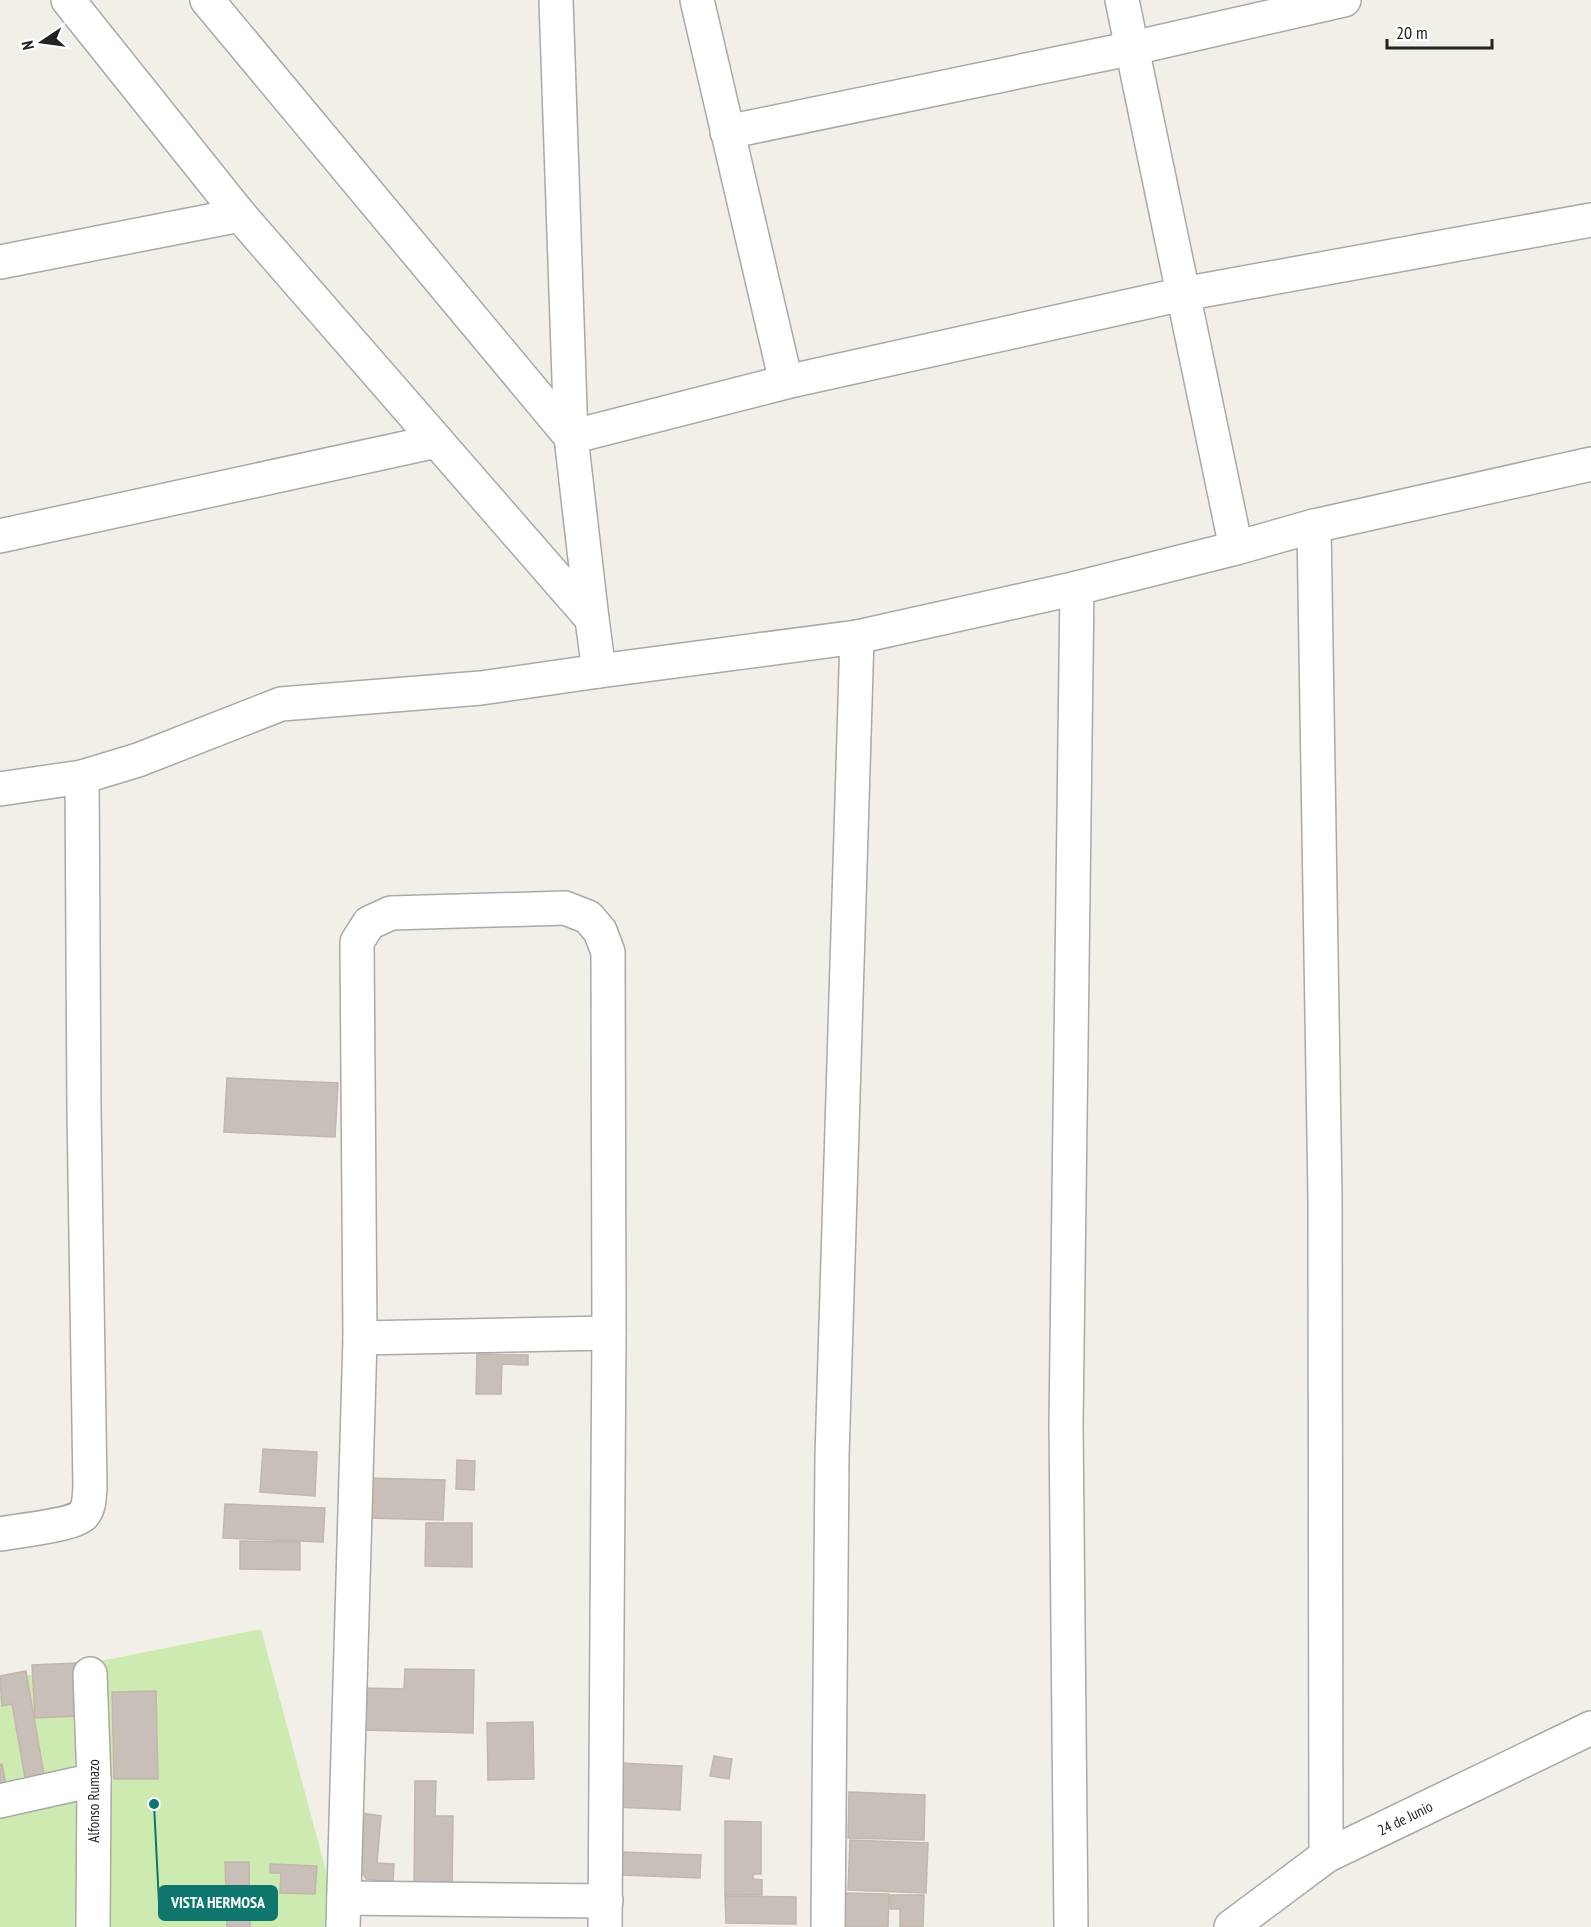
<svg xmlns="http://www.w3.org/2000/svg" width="1591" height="1927" viewBox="0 0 1591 1927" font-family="'PT Sans Narrow',sans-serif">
<rect width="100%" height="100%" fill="#f2efe9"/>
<!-- grass -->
<polygon fill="#cdebb0" points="261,1629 341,1927 0,1927 0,1681"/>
<!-- building -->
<g fill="#c7bfb8" stroke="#c4b6ab" stroke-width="1.5">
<polygon points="227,1078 338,1083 335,1137 224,1132"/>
<polygon points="477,1354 528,1355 528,1365 502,1364 501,1394 476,1394"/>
<polygon points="263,1449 317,1452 315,1496 260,1492"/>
<polygon points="457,1460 475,1461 474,1490 456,1489"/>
<polygon points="367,1478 445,1480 443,1520 366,1518"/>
<polygon points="225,1504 325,1508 323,1542 223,1538"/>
<polygon points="426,1523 472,1523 472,1567 425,1566"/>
<polygon points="240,1541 300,1542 300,1570 240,1569"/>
<polygon points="76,1663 78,1716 35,1718 32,1665"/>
<polygon points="405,1669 474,1670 473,1733 361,1730 362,1688 404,1689"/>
<polygon points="26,1671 44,1775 25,1778 12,1704 2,1706 0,1676"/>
<polygon points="156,1691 158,1779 114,1779 112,1692"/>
<polygon points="533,1722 534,1779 488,1780 487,1723"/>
<polygon points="714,1756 732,1759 729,1779 710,1776"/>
<polygon points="619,1763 682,1766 680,1810 616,1807"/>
<polygon points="2,1764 6,1785 0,1786 0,1765"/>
<polygon points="415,1781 436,1781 435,1816 453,1816 452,1890 414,1890"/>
<polygon points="849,1792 925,1795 924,1840 848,1838"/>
<polygon points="362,1813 381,1816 377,1863 394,1864 393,1882 366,1879 360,1868"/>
<polygon points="725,1821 761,1822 761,1874 753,1874 753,1879 762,1880 762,1895 725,1895"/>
<polygon points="850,1840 928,1843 926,1893 848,1890"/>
<polygon points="622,1852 701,1855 700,1878 621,1875"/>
<polygon points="225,1862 249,1862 250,1927 227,1927"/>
<polygon points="270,1864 317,1866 315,1894 280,1893 281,1873 270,1873"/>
<polygon points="841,1893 889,1894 888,1927 840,1927"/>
<polygon points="890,1895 924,1895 923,1927 900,1927 900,1909 890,1909"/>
<polygon points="725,1896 796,1897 796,1924 726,1923"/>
</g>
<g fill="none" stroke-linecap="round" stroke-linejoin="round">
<defs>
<g id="minor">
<polyline points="68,0 240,215 592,619"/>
<polyline points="207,0 571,437 786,382 1183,294 1591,220"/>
<polyline points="556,0 571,437 592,619 599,671"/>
<polyline points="697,0 786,382"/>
<polyline points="1122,0 1236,548"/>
<polyline points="727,132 1133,48 1344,0"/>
<polyline points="0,262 240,215"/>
<polyline points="1314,526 1325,1197 1326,1856"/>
<polyline points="0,536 437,441"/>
<polyline points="0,789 82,777 138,760 281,704 481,688 599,671 857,637 1077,588 1236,548 1314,526 1591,464"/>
<polyline points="360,1338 609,1333"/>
<path d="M0,1534C16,1531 74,1525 83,1515C90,1507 89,1497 90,1487L84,1110L82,777"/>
<polyline points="90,1674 94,1780 93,1927"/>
<polyline points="0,1801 94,1780"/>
<polyline points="344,1898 606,1901"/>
<polyline points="343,1927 360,1338 357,942 369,923 391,913 565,908 588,917 600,931 608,952 609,1333 605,1927"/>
<polyline points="828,1927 832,1456 857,637"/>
<polyline points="1071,1927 1066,1425 1077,588"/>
<polyline points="1231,1927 1326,1856 1591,1728"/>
</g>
</defs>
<!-- minor casing -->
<use href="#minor" stroke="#a9a9a9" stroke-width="36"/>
<!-- minor -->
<use href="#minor" stroke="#fff" stroke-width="33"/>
</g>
<g text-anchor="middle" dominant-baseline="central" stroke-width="4.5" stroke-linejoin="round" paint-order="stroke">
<!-- street labels -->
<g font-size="15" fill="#222" stroke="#fff">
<text transform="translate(93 1801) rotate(-90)">Alfonso Rumazo</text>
<text transform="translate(1405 1818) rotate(-26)">24 de Junio</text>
</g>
</g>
<!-- callouts -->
<path fill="none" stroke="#0f766e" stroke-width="2" d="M154 1804L159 1903"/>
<circle fill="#0f766e" stroke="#fff" stroke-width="2" cx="154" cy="1804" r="6"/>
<rect fill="#0f766e" stroke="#0f766e" stroke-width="2" x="159" y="1886" width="118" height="34" rx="6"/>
<g font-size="16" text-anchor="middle" font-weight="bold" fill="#fff">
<text x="218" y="1908">VISTA HERMOSA</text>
</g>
<!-- north arrow -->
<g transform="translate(42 42) rotate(257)" stroke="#ffffff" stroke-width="4.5" paint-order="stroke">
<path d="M0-4.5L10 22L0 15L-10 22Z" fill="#222222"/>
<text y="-9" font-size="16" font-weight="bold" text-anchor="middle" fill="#222222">N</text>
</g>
<!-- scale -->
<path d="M1387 39v9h105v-9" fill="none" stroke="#222222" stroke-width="3"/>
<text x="1396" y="39" font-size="18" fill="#222222" stroke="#ffffff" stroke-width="4.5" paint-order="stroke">20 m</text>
</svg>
